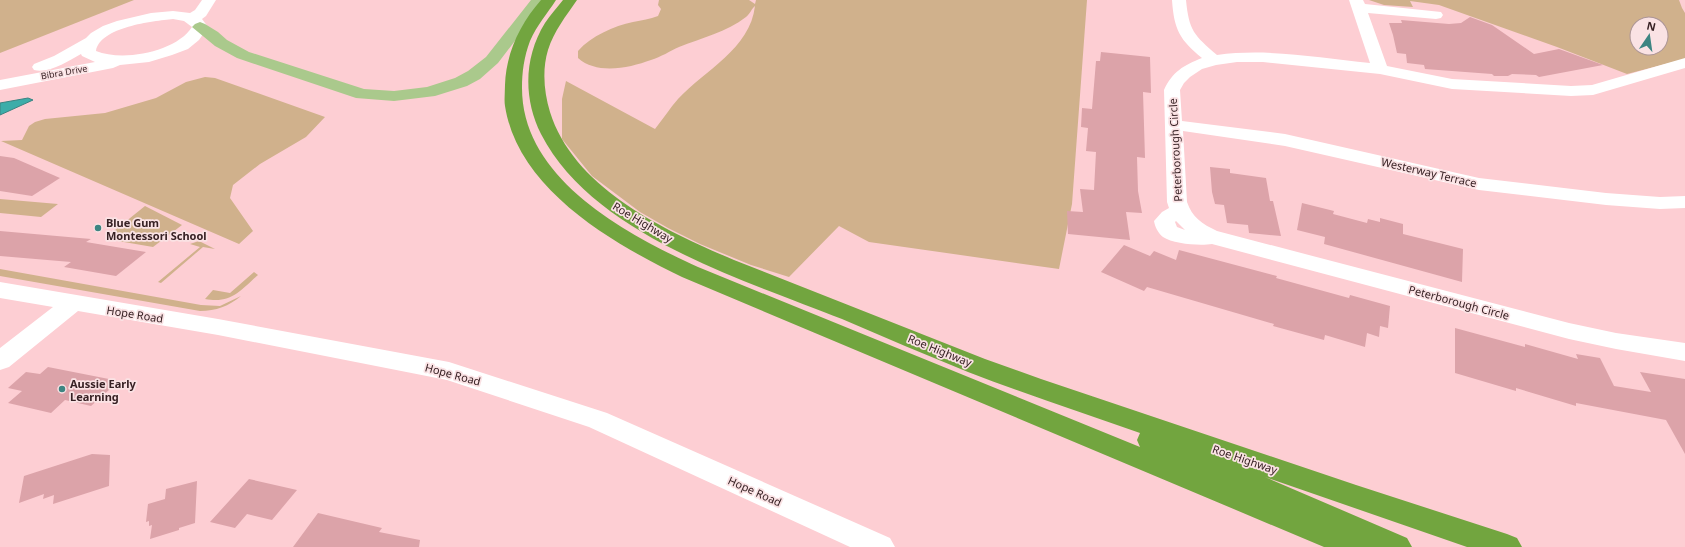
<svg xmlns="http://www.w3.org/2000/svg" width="1685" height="547" viewBox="0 0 1685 547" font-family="'Noto Sans',sans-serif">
<rect width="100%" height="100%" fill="#fdced3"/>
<!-- green -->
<g fill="#d0b18c" fill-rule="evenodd">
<polygon points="0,0 134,0 0,53"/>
<path d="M659,0H749L755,4L756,0H1087L1072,204L1059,269L869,242L839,226L789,277L751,265L700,244L668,228L640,212L592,176L562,139V99L566,81L655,129C663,119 670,108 678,99C705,70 750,49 755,6C752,8 750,14 746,17C727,32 701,38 679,47C670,51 661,57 651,60C629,68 597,75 578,58V51C591,36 614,26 633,22C642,20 650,19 658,16L661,9L658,5Z"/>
<path d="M1369,0H1679L1682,8L1685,13V59L1627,74L1557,47L1439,5L1410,1L1413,7L1384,5ZM1637,24H1661V48H1637Z"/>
<polygon points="205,77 215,78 325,117 306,137 260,164 233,185 230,198 253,231 239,244 1,141 22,140 29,126 35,122 45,119 105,113 156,98 186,82"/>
<polygon points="0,199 58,204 41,217 0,213"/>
<polygon points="145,206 182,225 153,247 118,241 109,235"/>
<polygon points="199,241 215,249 203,247 161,283 158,282 200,247 190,244"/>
<path d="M0,269L201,305L220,306L241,296C229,306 216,311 200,311L0,276Z"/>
<path d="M254,272L258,275C240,291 231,304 205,299L213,290L230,293Z"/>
</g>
<!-- water -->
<polygon fill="#3cada9" stroke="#3a8381" points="28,98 33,100 0,115 0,103"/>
<!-- building -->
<g fill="#dca3a9">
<polygon points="1470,17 1492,25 1534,54 1559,49 1603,65 1539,77 1536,75 1512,74 1508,76 1494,76 1492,74 1425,69 1424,65 1407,63 1406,54 1397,53 1393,35 1389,23 1402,23 1401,20 1449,24 1461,23"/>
<polygon points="1101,52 1150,57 1151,93 1143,92 1145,158 1137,157 1138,191 1142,213 1126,212 1130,240 1068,234 1067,211 1083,212 1080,189 1094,190 1096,152 1086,151 1088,128 1081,127 1082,108 1092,109 1096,61 1100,61"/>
<polygon points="0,156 14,158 60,178 32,196 0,191"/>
<polygon points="1210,167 1230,169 1230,173 1266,178 1270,201 1273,201 1281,236 1249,233 1248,225 1227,223 1224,205 1215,204 1212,192"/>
<polygon points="1302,203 1334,211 1333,214 1367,223 1368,219 1380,222 1380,218 1403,224 1403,234 1463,249 1462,282 1324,244 1325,237 1297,230"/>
<polygon points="0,231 91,239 86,242 146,252 116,276 64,267 71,262 0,256"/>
<polygon points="1124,245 1150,256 1154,251 1176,260 1179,250 1277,276 1276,278 1349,298 1350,295 1390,306 1388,328 1380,326 1379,337 1367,333 1365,347 1325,335 1324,340 1273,326 1274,324 1147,287 1144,291 1101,272"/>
<polygon points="1455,328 1525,347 1525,344 1578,359 1576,354 1600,358 1614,386 1651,392 1640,372 1685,379 1685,454 1666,420 1576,403 1576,406 1516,388 1516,391 1455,373"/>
<polygon points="48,367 119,381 91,406 65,400 51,413 8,403 22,391 8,388 26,372 40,374"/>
<polygon points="92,454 110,455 109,486 53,504 54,495 43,499 44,494 19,503 24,476"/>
<polygon points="249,479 297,490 272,520 247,514 235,528 210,522"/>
<polygon points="197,481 195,523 179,528 179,530 150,539 152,525 149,526 149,521 146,522 148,504 165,499 166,489"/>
<polygon points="318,513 382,528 379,532 420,540 419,547 293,547"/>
</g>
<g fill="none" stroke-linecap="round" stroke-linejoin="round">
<!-- minor -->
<g fill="#fff" fill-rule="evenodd">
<path d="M202,0H216L206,16L202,19L208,27L199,40L188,49L172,55L149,62L120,65L113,68L0,90V80L95,62L82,56L81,54C68,61 49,74 34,70L32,67L34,64L54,56L86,38L91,33L103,26L117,21L151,13L173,11L190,13L195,10ZM173,19L184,21L192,27C176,52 123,62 96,51C100,27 153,21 173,19Z"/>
<path d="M1172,0H1186C1189,31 1194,35 1217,55C1268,48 1320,58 1370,63L1349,0H1363L1365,4L1441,12L1443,15L1441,18L1436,19L1368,13L1387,66L1452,79L1571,86L1592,85L1685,58V68L1593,95L1571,96L1452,89L1380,74L1263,62H1237L1216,65L1202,69L1190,77L1184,83L1180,90L1182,121L1285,134L1479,178L1606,193L1660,197L1685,196V208L1660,209L1606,205L1479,190L1285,146L1183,131L1187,202C1192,217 1202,224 1217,231L1569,323L1616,333L1685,343V361L1616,349L1569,339L1212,244C1200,246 1173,244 1163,237C1158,233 1155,227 1154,221L1162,212L1169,208L1167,202L1164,90C1172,72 1184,65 1202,58C1180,40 1174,30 1172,0ZM1176,221L1185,230L1177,227L1175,222Z"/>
<polygon points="0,282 218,319 449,362 607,413 890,538 895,547 850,547 589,427 447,380 218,335 78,311 9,367 0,370 0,348 53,307 0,298"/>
</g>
<!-- major -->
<polygon fill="#aac98c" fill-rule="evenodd" points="531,0 546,0 498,63 480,79 467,86 435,96 394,101 356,98 237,58 215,46 192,27 195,24 200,22 205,24 218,32 227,40 249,52 364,89 394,91 427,87 455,78 468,71 486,57"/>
<!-- highway -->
<path fill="#72a53f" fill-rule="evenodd" d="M541,0H556C547,14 537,25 530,41C524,57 522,72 522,88C522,179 626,234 698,267L1140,447L1137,440L1140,433C1083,413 1025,394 968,372C926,355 884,337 842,319C742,279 593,235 541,134C523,98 524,57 545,23C550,15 557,8 563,0H577C566,16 554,31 548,50C542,70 544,92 550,112C574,189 666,231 734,260L985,359L1041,379L1356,485L1507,534L1517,538L1522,547H1467L1265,477L1407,538L1412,547H1324L682,277C614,244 518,190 505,106C504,100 505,92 505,85C506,53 520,24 541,0Z"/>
</g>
<!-- markers -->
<g fill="#3d8582" stroke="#fae2e4" stroke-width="1.5">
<circle cx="98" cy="228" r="4"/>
<circle cx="62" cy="389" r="4"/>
</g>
<g text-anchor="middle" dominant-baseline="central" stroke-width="3.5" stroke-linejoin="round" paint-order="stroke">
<!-- far-street labels -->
<g font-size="9" fill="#372124" stroke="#fae2e4">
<text transform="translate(64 72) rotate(-10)">Bibra Drive</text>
</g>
<!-- street labels -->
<g font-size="11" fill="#372124" stroke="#fae2e4">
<text transform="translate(1175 150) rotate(-93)">Peterborough Circle</text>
<text transform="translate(1429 172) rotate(13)">Westerway Terrace</text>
<text transform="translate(643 222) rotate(31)">Roe Highway</text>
<text transform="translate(1459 302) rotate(15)">Peterborough Circle</text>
<text transform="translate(135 314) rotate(9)">Hope Road</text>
<text transform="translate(940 350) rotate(22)">Roe Highway</text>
<text transform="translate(453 374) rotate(15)">Hope Road</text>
<text transform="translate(1245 459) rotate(19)">Roe Highway</text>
<text transform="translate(755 491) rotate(24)">Hope Road</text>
</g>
<!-- poi labels -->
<g font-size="11" font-weight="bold" fill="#372124" stroke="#fae2e4" text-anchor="start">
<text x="106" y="222">Blue Gum<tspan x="106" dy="13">Montessori School</tspan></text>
<text x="70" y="383">Aussie Early<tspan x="70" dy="13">Learning</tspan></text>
</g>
</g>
<!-- north arrow -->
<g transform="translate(1649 36) rotate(13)"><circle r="19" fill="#fae2e4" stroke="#ac9597"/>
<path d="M0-3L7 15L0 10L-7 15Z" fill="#3d8582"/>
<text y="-6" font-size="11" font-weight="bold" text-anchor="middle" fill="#372124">N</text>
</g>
</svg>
